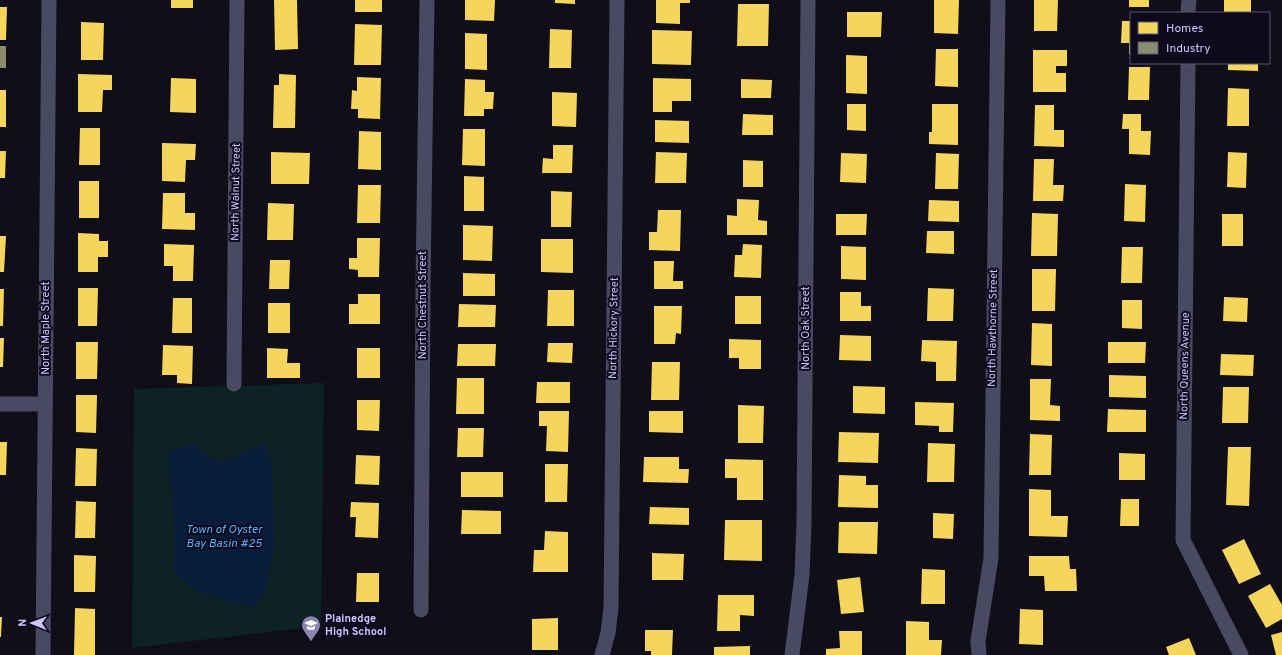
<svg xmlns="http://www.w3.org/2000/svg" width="1282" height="655" viewBox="0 0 1282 655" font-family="Overpass,sans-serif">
<rect width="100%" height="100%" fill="#100e18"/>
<!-- green -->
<polygon fill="#0d2323" points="324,383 321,626 132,648 134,389"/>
<!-- water -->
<polygon fill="#091c3a" points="264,442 272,462 275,548 269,569 266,590 254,607 229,602 196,591 174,572 173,507 168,453 194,443 215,462 236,457"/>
<!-- homes -->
<g fill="#f6d55c">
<rect x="171" y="0" width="22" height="8"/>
<polygon points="274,0 297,0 298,49 275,50"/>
<rect x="355" y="0" width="27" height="12"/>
<polygon points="465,0 495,0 494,21 465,20"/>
<polygon points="555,0 575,0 575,4 555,3"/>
<polygon points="656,0 690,0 690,3 680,3 680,24 656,23"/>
<polygon points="934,0 959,0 958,34 934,33"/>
<polygon points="1034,0 1058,0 1057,31 1034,31"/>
<rect x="1129" y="0" width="20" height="7"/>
<rect x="1224" y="0" width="27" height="13"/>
<polygon points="738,4 769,4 768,46 737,46"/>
<polygon points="0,7 7,7 6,40 0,40"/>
<polygon points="847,12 882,12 881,37 847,37"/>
<polygon points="1122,21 1131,21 1131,54 1129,54 1129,43 1121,43"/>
<polygon points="81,22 104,23 103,60 81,60"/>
<polygon points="355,24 382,25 381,65 354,65"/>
<polygon points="550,29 572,30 571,68 549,68"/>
<polygon points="652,30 692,31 691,65 652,64"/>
<polygon points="465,33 487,34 487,70 465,69"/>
<polygon points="936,49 958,49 958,87 935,86"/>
<polygon points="1033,50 1067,50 1067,66 1056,66 1056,73 1066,73 1066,92 1033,92"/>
<polygon points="846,55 867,56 867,94 846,93"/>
<polygon points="1228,63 1258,63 1258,71 1228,70"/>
<polygon points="1129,67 1150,67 1149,100 1128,100"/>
<polygon points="78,74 112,75 112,90 103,90 102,112 78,112"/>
<polygon points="279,74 296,75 295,128 273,128 274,85 279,85"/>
<polygon points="357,77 381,78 380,119 358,118 358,109 351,109 352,90 357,91"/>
<polygon points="171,78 196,79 196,113 170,112"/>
<polygon points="653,78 691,79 691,101 672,101 672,112 653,112"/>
<polygon points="465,79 485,80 485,92 494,92 493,109 484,109 484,116 464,116"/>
<polygon points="741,79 772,80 771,98 741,98"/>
<polygon points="1228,88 1249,89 1249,126 1227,126"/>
<rect x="0" y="90" width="6" height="37"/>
<polygon points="552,92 577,93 576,127 552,126"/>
<polygon points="847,104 866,104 866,131 847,130"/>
<polygon points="932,104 958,104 958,145 929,144 929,132 932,132"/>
<polygon points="1035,105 1054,105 1054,130 1064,130 1064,147 1034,146"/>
<polygon points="743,114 773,115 773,135 742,135"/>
<polygon points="1123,114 1141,114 1141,131 1151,131 1150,155 1129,154 1129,129 1122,129"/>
<polygon points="655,120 689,121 689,143 655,142"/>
<polygon points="80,128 100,128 100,165 79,165"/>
<polygon points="463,129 485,129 485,166 462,165"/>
<polygon points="359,131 381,132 381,170 358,169"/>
<polygon points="162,143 196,144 195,160 186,160 185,182 162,181"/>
<polygon points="553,145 573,145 572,173 542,173 543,158 553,159"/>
<polygon points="0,151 6,151 5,178 0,178"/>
<polygon points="271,152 310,153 309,184 271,184"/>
<polygon points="656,152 687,153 686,183 655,183"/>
<polygon points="1228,152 1247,153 1246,188 1227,187"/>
<polygon points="841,153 867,154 866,183 840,182"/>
<polygon points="936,153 959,154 958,189 935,189"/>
<polygon points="1034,159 1054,159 1053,185 1064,185 1063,201 1033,201"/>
<polygon points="743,160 763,161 763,187 743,187"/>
<polygon points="464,176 484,177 484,211 464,211"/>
<rect x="79" y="181" width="20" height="37"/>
<polygon points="1125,184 1146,185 1145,222 1124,221"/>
<polygon points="358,185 381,185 380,223 357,223"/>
<polygon points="551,191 572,192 571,227 551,227"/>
<polygon points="163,193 185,193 185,213 195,213 195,230 162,229"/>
<polygon points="737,199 759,200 758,220 767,221 767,235 727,235 727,215 737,216"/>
<polygon points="929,200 959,201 959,222 928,221"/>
<polygon points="268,203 294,204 293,240 267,240"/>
<polygon points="658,210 681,210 680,251 649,250 649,232 657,232"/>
<polygon points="1032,213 1058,214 1057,256 1031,256"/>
<polygon points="836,214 867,214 866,235 836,235"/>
<rect x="1222" y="214" width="21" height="32"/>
<polygon points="463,225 493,226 492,261 463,260"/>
<polygon points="927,231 954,231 954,254 926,253"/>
<polygon points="78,233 99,234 99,241 108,241 108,257 98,257 98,272 78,272"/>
<polygon points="0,236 6,236 4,272 0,272"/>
<polygon points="357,238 380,238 379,277 358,277 358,270 349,269 349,258 357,258"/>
<polygon points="541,239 573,239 573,273 541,272"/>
<polygon points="164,244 194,245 193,281 173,281 173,266 164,266"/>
<polygon points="743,244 762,245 761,278 734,277 735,255 742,255"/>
<polygon points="841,246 866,247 866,280 841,279"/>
<polygon points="1122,247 1143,247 1142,283 1121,283"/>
<polygon points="270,260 290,260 289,289 269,289"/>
<polygon points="654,261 674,261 673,281 683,281 683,289 654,289"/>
<polygon points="1032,269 1056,269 1055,311 1032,311"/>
<polygon points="463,273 495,274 495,296 463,296"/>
<polygon points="78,288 98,288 97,326 78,326"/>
<polygon points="928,288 954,289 953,321 927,321"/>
<polygon points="0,289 4,289 3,326 0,326"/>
<polygon points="548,290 574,290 574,326 547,326"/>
<polygon points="840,292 861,292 861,306 871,306 871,321 840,321"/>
<polygon points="358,294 380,294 380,324 349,324 349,304 358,304"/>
<rect x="735" y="296" width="26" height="28"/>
<polygon points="1224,297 1248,298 1247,322 1223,321"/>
<polygon points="173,298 192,298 192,333 172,333"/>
<polygon points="1122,300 1142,300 1142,329 1122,328"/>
<rect x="268" y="303" width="22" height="30"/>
<polygon points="459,304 496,305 495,327 458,327"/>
<polygon points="654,306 682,306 681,334 676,333 675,344 654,344"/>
<polygon points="1032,323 1052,324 1052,366 1031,365"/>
<polygon points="840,335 871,336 871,361 839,360"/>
<polygon points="0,338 4,338 3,367 0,367"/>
<polygon points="729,339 761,340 761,369 739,369 739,358 729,358"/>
<polygon points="922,340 957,341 956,381 936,381 936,362 921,361"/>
<polygon points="76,342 98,342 97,379 76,379"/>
<polygon points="1108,342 1146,342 1145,363 1108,363"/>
<polygon points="548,343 573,343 572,363 547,362"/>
<polygon points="458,344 496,344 495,366 457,366"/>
<polygon points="163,345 193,346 192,384 177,383 177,375 162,375"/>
<polygon points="267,348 288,349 287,363 300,363 300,378 267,378"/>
<rect x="357" y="348" width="23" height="30"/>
<polygon points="1221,354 1254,355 1253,376 1220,375"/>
<polygon points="652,362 680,362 679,400 651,400"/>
<polygon points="1109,375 1146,376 1146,398 1109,397"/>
<polygon points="457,378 484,378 484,414 456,414"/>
<polygon points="1030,379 1051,379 1050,405 1060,406 1060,421 1030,420"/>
<polygon points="537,382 570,382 570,403 536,403"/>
<polygon points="853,386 885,387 885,414 853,413"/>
<polygon points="1223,387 1249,387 1248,423 1222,423"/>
<polygon points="76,395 97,395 96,433 76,432"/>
<polygon points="357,400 380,400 379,431 357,430"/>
<polygon points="915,402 954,403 953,432 939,432 939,426 915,425"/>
<polygon points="738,405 764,406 763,443 738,443"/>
<polygon points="1108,409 1146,410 1146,432 1107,432"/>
<polygon points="539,411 569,411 568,452 546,451 547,426 539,426"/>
<polygon points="649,411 683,411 683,433 649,432"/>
<polygon points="458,428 484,428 483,457 457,457"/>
<polygon points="839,432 879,433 878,463 838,462"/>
<polygon points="1030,434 1052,435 1051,475 1029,475"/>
<polygon points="0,442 7,442 6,475 0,475"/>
<polygon points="928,443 955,444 954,482 927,482"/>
<polygon points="1228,447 1251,447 1249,506 1226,505"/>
<polygon points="76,448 97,449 96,486 75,486"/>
<polygon points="1119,453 1145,454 1145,480 1119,480"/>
<polygon points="356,455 380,456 379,485 355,484"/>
<polygon points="644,457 679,457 679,469 689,469 688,483 643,482"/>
<polygon points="725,459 763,460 763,500 737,500 737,478 725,478"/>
<polygon points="545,464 568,464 567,502 545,502"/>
<rect x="461" y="472" width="42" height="25"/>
<polygon points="839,475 866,476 866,485 878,485 878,508 838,507"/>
<polygon points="1029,489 1051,490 1051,516 1068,516 1067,537 1029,536"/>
<polygon points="1121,499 1139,499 1139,526 1120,526"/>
<polygon points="76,501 96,502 95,538 75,538"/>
<polygon points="351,502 379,503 378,538 355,537 356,517 350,517"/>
<polygon points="650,507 689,508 689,525 649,524"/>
<polygon points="462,510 501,511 501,534 461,534"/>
<polygon points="933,513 954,514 953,539 933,538"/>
<polygon points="725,520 762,520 762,561 724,560"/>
<polygon points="839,522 878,522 877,554 838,553"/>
<polygon points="545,531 568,532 568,572 533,572 534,550 544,550"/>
<polygon points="1244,539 1261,574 1239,584 1222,550"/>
<polygon points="652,553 684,554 683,580 652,580"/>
<polygon points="74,555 96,556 95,592 74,592"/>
<polygon points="1029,556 1069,556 1070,569 1076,569 1077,591 1045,591 1044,576 1029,576"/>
<polygon points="922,569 945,570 945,604 921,604"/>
<polygon points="357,573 379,573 379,602 356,602"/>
<polygon points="860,577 864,612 841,614 837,580"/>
<polygon points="1270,584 1282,605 1282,619 1266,628 1248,596"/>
<polygon points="718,595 754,595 754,616 740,615 740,631 717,631"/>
<polygon points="75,608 95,609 95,655 74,655"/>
<polygon points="1020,609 1043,610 1043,645 1019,644"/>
<polygon points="0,617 2,617 1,637 0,637"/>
<polygon points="558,618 558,650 532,650 532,619"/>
<polygon points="906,621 929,622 929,640 942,640 941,655 906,655"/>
<polygon points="645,630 673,630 672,655 651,655 651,651 645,651"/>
<polygon points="839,631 862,631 862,655 826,655 826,649 840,648"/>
<polygon points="1282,632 1282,655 1276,655 1271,635"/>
<polygon points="1189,638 1196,655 1169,655 1166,647"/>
<polygon points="750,646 750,655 714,655 714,647"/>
</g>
<!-- industry -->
<rect fill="#8c8c6e" x="0" y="46" width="6" height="22"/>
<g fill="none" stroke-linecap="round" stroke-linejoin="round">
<!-- street -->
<g stroke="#494961" stroke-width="15">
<polyline points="1188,13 1189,0"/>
<polyline points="1188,63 1183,540 1241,655"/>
<polyline points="234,384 237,0"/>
<polyline points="0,404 45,404"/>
<polyline points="421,610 423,285 427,0"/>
<polyline points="43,655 49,0"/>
<polyline points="602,655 608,633 611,608 617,0"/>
<polyline points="792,655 802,575 804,523 808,0"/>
<polyline points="979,655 978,641 991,558 998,0"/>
</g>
</g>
<!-- icons -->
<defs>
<symbol id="school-pin" viewBox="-11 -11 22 30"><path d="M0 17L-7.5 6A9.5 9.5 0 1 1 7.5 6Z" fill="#8a85ae" stroke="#0d0a1c"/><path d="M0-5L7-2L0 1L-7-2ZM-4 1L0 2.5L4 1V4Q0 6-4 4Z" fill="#fff"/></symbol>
</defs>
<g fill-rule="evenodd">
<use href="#school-pin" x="300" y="614" width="22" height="30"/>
</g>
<g text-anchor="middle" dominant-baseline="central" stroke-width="4" stroke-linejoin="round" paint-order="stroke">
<!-- street labels -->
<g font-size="11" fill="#cbc5ff" stroke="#0d0a1c">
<text transform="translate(236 192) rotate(-89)">North Walnut Street</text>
<text transform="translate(423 305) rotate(-90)">North Chestnut Street</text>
<text transform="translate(46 328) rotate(-90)">North Maple Street</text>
<text transform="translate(614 328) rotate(-89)">North Hickory Street</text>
<text transform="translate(806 328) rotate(-90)">North Oak Street</text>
<text transform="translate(993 328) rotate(-89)">North Hawthorne Street</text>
<text transform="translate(1185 366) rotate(-89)">North Queens Avenue</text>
</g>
<!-- poi labels -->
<g font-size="11" font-weight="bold" fill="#cbc5ff" stroke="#0d0a1c" text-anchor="start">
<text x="325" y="619">Plainedge<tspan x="325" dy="13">High School</tspan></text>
</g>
<!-- water labels -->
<g font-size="12" font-style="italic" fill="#53b3ff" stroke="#0d0a1c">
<text x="224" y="530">Town of Oyster<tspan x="224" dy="14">Bay Basin #25</tspan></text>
</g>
</g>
<!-- legend -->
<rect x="1130" y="12" width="140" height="52" fill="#0d0a1c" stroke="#595577"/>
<rect x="1138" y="22" width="20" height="12" fill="#f6d55c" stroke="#595577"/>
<text x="1166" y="32" font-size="12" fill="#cbc5ff">Homes</text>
<rect x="1138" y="42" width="20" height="12" fill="#8c8c6e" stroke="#595577"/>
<text x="1166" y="52" font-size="12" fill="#cbc5ff">Industry</text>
<!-- north arrow -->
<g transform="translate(32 623) rotate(271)" stroke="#0d0a1c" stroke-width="3" paint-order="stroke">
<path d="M0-3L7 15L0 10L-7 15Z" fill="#cbc5ff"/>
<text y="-6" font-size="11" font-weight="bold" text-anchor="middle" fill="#cbc5ff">N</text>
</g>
</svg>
